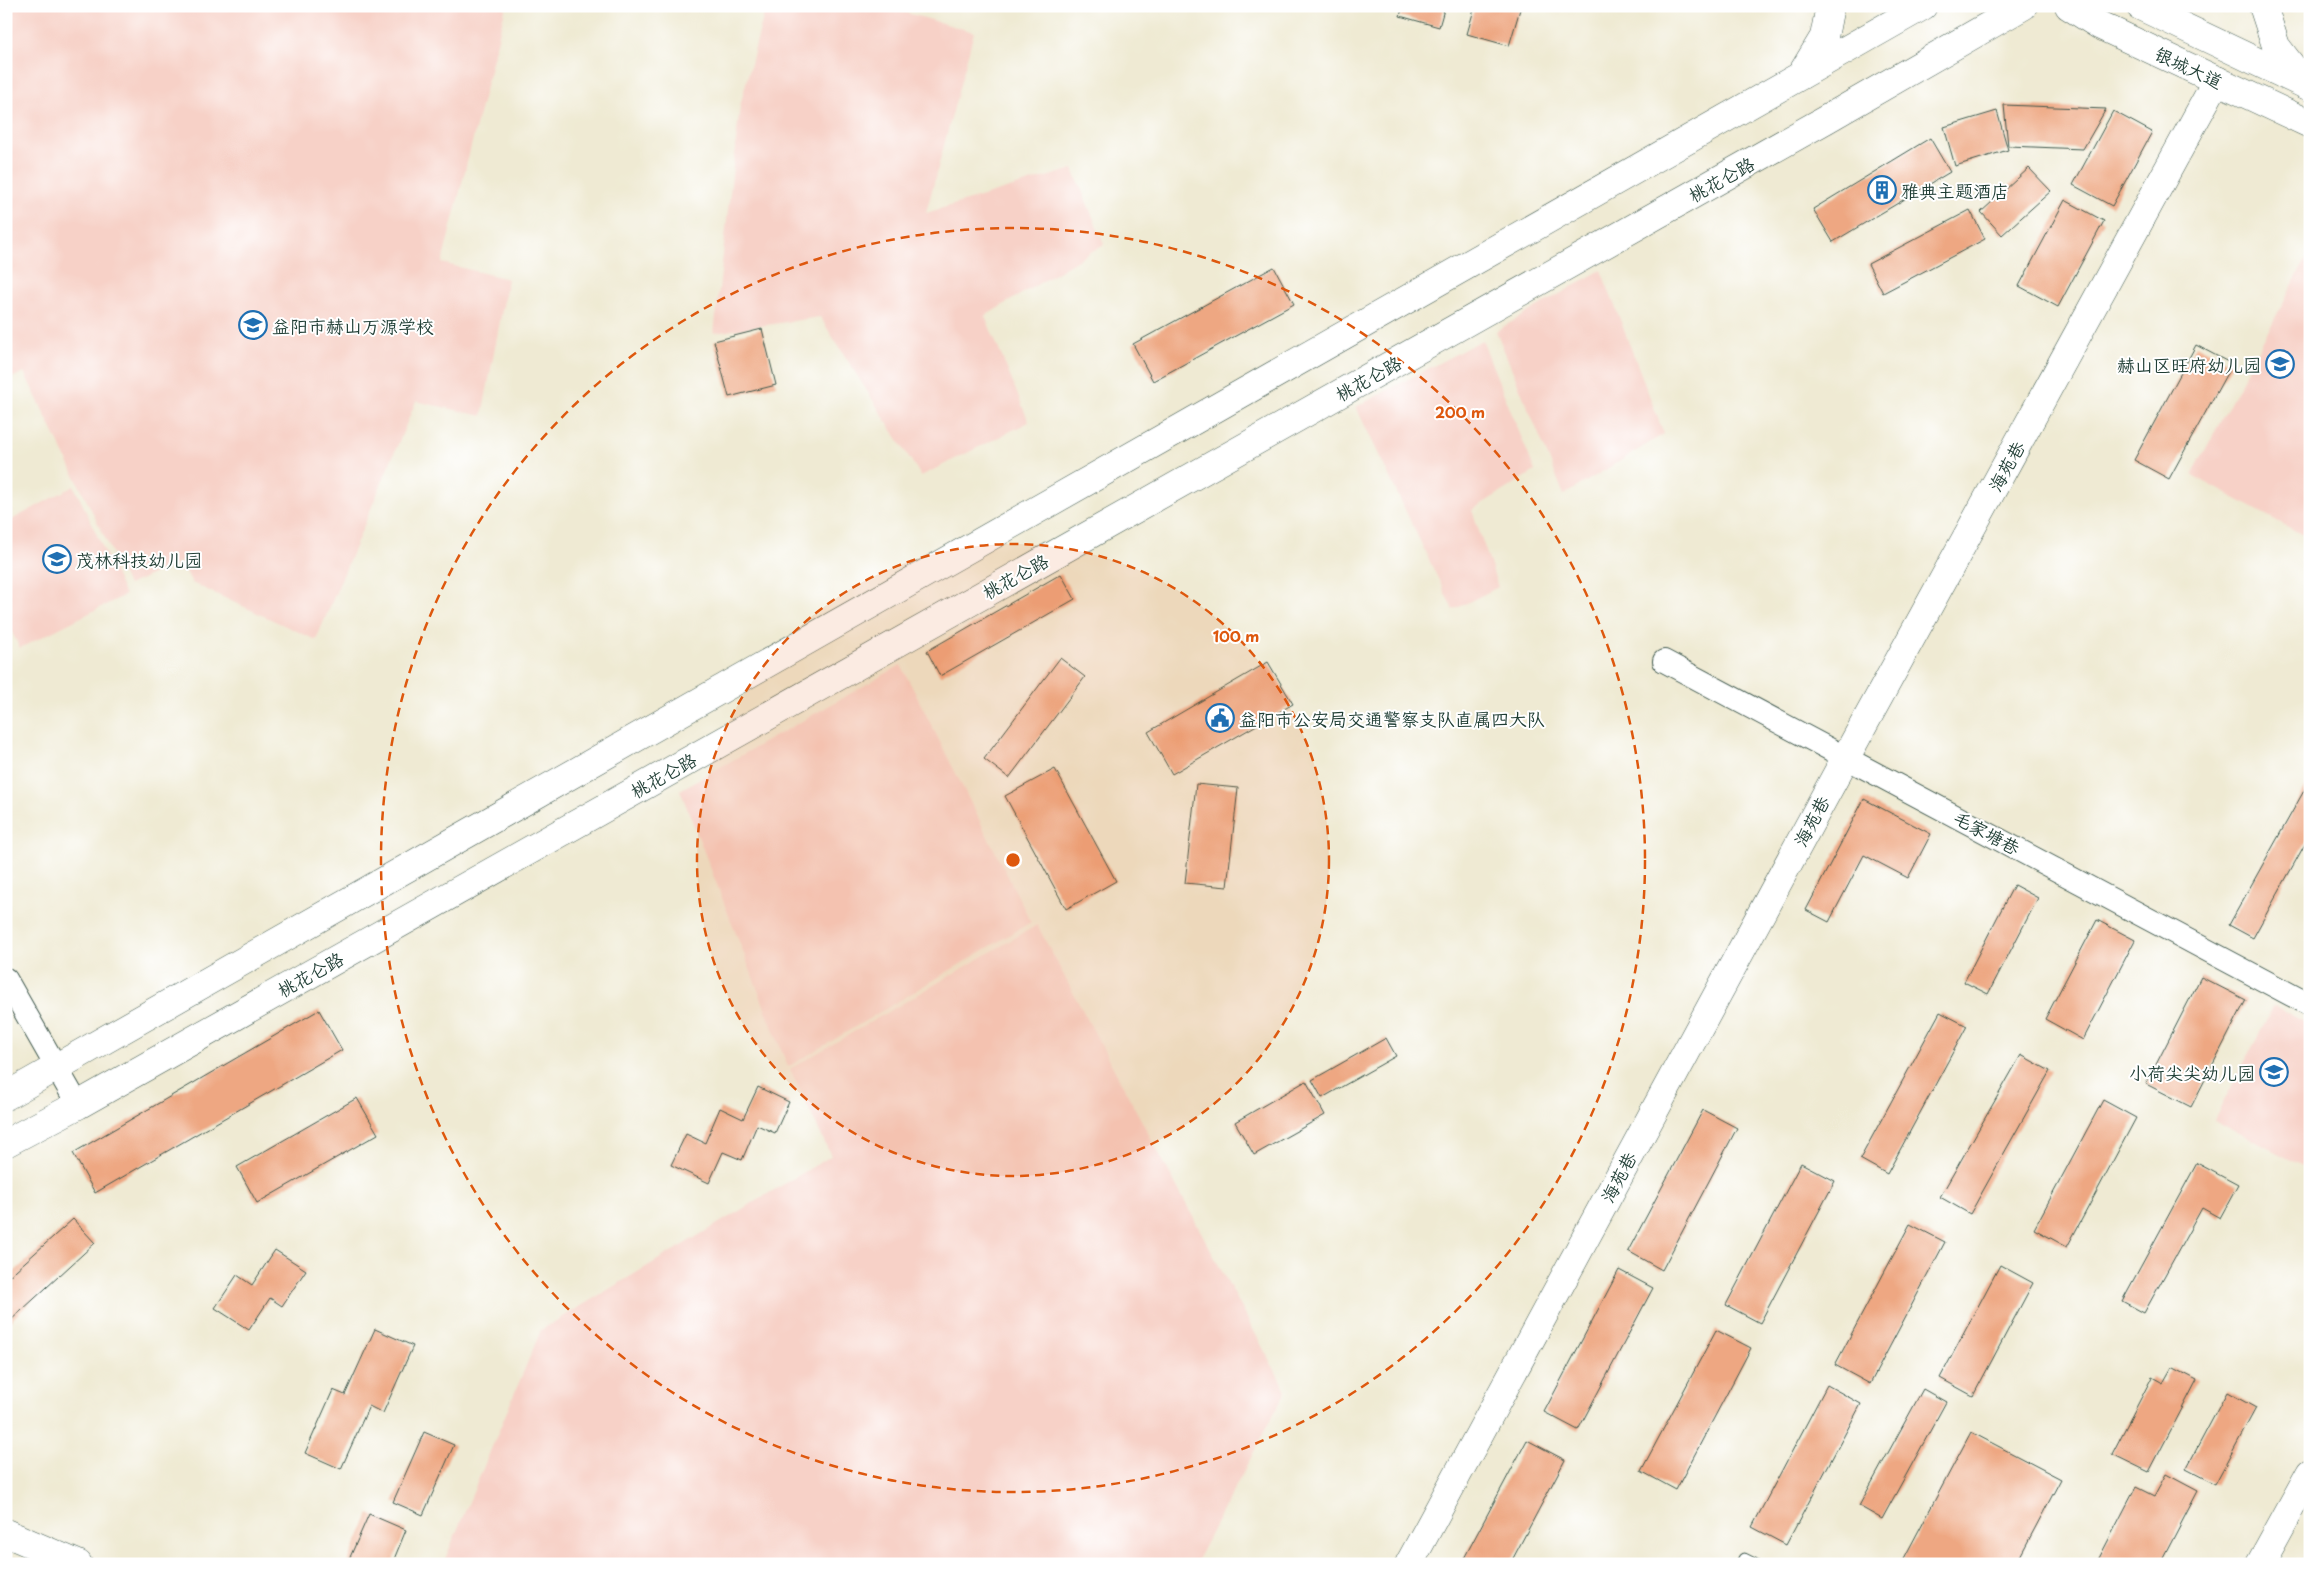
<svg xmlns="http://www.w3.org/2000/svg" width="2316" height="1570" viewBox="0 0 2316 1570" font-family="'Playpen Sans','LXGW WenKai TC',sans-serif">
<rect width="100%" height="100%" fill="#fff"/>
<filter id="ink" filterUnits="userSpaceOnUse"><feTurbulence type="fractalNoise" baseFrequency=".02" numOctaves="2"/><feDisplacementMap in="SourceGraphic" scale="10" xChannelSelector="R" yChannelSelector="G"/><feConvolveMatrix kernelMatrix="1 2 1 2 8 2 1 2 1" color-interpolation-filters="sRGB"/></filter>
<filter id="wash" filterUnits="userSpaceOnUse"><feTurbulence type="fractalNoise" baseFrequency=".0096" numOctaves="4" result="noise"/><feDisplacementMap in="SourceGraphic" scale="20" xChannelSelector="R" yChannelSelector="G"/><feGaussianBlur stdDeviation="1.12" result="paint"/><feColorMatrix in="noise" values="0 0 0 0 0 0 0 0 0 0 0 0 0 0 0 0 0 1.4 0 .05"/><feComposite in="paint" operator="in"/></filter>
<g filter="url(#wash)">
<rect width="100%" height="100%" fill="#efead3"/>
<!-- built -->
<g fill="#f7d1c7">
<polygon points="6,6 506,6 442,263 508,279 482,416 416,401 316,640 192,583 181,562 128,585 24,372 6,381"/>
<polygon points="766,6 882,6 974,32 926,213 1073,169 1104,244 985,316 1029,422 921,476 820,317 714,333 740,106"/>
<polygon points="2310,252 2310,523 2303,535 2192,475"/>
<polygon points="1601,270 1664,434 1564,495 1496,331"/>
<polygon points="1482,340 1535,471 1472,510 1498,587 1453,610 1356,407"/>
<polygon points="74,486 125,595 20,648 6,621 6,523"/>
<polygon points="901,665 1031,922 788,1067 680,790"/>
<polygon points="1037,925 1286,1391 1195,1564 443,1564 541,1330 831,1156 790,1069"/>
<polygon points="2274,1006 2310,1025 2310,1170 2214,1120"/>
</g>
<g id="blocks">
<!-- building -->
<g fill="#eea782">
<polygon points="1403,6 1445,6 1439,27 1400,16"/>
<polygon points="1475,6 1521,6 1509,46 1467,34"/>
<polygon points="2004,105 2106,109 2083,149 2008,146"/>
<polygon points="1997,111 2008,150 1955,166 1944,127"/>
<polygon points="2113,111 2152,132 2112,206 2073,185"/>
<polygon points="1930,138 1950,172 1833,242 1813,209"/>
<polygon points="2029,168 2051,191 2002,235 1981,212"/>
<polygon points="2065,200 2104,221 2058,307 2019,286"/>
<polygon points="1970,210 1985,239 1883,293 1868,264"/>
<polygon points="1274,267 1294,304 1153,381 1133,344"/>
<polygon points="762,329 776,385 729,397 714,341"/>
<polygon points="2196,345 2232,364 2169,479 2134,460"/>
<polygon points="1061,574 1075,599 940,676 927,651"/>
<polygon points="1060,658 1085,677 1009,778 984,759"/>
<polygon points="1268,662 1293,704 1172,774 1148,732"/>
<polygon points="1055,769 1116,881 1066,909 1005,796"/>
<polygon points="2310,780 2310,835 2253,938 2229,925"/>
<polygon points="1196,784 1238,788 1227,887 1185,883"/>
<polygon points="1864,799 1931,834 1908,878 1864,855 1829,922 1806,910"/>
<polygon points="2014,885 2038,898 1988,994 1964,982"/>
<polygon points="2097,920 2135,940 2083,1040 2045,1019"/>
<polygon points="2201,977 2246,1000 2191,1107 2146,1084"/>
<polygon points="319,1010 342,1050 95,1193 73,1153"/>
<polygon points="1940,1012 1967,1026 1887,1174 1860,1159"/>
<polygon points="1386,1038 1396,1056 1322,1098 1312,1080"/>
<polygon points="2021,1055 2050,1071 1970,1214 1940,1197"/>
<polygon points="1306,1081 1325,1115 1254,1155 1235,1122"/>
<polygon points="758,1087 789,1102 775,1133 757,1125 742,1160 723,1152 709,1183 671,1165 686,1134 705,1143 720,1108 743,1119"/>
<polygon points="357,1098 378,1134 257,1203 237,1167"/>
<polygon points="2103,1100 2136,1118 2067,1247 2034,1229"/>
<polygon points="1703,1110 1737,1128 1662,1270 1628,1251"/>
<polygon points="1801,1163 1835,1181 1760,1323 1726,1305"/>
<polygon points="2197,1163 2238,1185 2220,1218 2202,1208 2144,1313 2122,1301"/>
<polygon points="73,1219 95,1243 10,1321 6,1317 6,1279"/>
<polygon points="1910,1224 1945,1242 1870,1384 1835,1365"/>
<polygon points="275,1250 306,1270 282,1306 270,1298 249,1330 215,1308 237,1275 252,1285"/>
<polygon points="2000,1265 2033,1283 1973,1396 1940,1378"/>
<polygon points="1619,1270 1653,1288 1578,1430 1544,1412"/>
<polygon points="375,1329 413,1346 383,1413 369,1406 341,1469 305,1453 333,1390 345,1395"/>
<polygon points="1716,1330 1751,1348 1676,1490 1641,1471"/>
<polygon points="2172,1367 2197,1380 2149,1472 2112,1454 2152,1377 2163,1383"/>
<polygon points="1827,1385 1861,1404 1786,1545 1752,1527"/>
<polygon points="1923,1389 1946,1402 1882,1519 1859,1506"/>
<polygon points="2227,1392 2256,1408 2215,1484 2186,1469"/>
<polygon points="424,1432 454,1445 423,1515 393,1502"/>
<polygon points="1971,1432 2061,1479 2016,1564 1901,1564"/>
<polygon points="1527,1440 1565,1460 1510,1564 1461,1564"/>
<polygon points="2166,1474 2198,1491 2160,1564 2096,1564 2136,1487 2154,1496"/>
<polygon points="369,1514 406,1530 392,1564 347,1564"/>
</g>
</g>
</g>
<g filter="url(#ink)">
<use href="#blocks" fill-opacity="0" stroke="#3e574c" stroke-width="1"/>
<g fill="none" stroke-linecap="round" stroke-linejoin="round">
<defs>
<polyline id="lane" points="1742,1564 1744,1559 1754,1564"/>
<g id="street">
<polyline points="1664,661 2310,1005"/>
<polyline points="6,979 78,1105"/>
</g>
<g id="secondary">
<polyline points="2263,6 2276,46 2306,85"/>
<polyline points="1801,75 1824,37 1830,6"/>
<polyline points="6,1096 1923,6"/>
<polyline points="6,1143 78,1105 1825,120 2023,6"/>
<polyline points="6,1533 78,1564"/>
<polyline points="1409,1564 1846,757 2217,80"/>
</g>
<g id="primary">
<polyline points="2069,6 2099,25 2310,124"/>
<polyline points="2140,6 2310,87"/>
<polyline points="2260,1564 2310,1473"/>
</g>
</defs>
<!-- lane casing -->
<use href="#lane" stroke="#3e574c" stroke-width="13"/>
<!-- street casing -->
<use href="#street" stroke="#3e574c" stroke-width="24"/>
<!-- secondary casing -->
<use href="#secondary" stroke="#3e574c" stroke-width="29"/>
<!-- primary casing -->
<use href="#primary" stroke="#3e574c" stroke-width="29"/>
<!-- lane -->
<use href="#lane" stroke="#fff" stroke-width="11"/>
<!-- street -->
<use href="#street" stroke="#fff" stroke-width="22"/>
<!-- secondary -->
<use href="#secondary" stroke="#fff" stroke-width="28"/>
<!-- primary -->
<use href="#primary" stroke="#fff" stroke-width="28"/>
</g>
</g>
<!-- distance rings -->
<circle cx="1013" cy="860" r="316" fill="#de580e" fill-opacity=".12"/>
<g fill="none" stroke="#de580e" stroke-width="2.5" stroke-dasharray="9 6">
<circle cx="1013" cy="860" r="316"/>
<circle cx="1013" cy="860" r="632"/>
</g>
<!-- icons -->
<defs>
<symbol id="building-ring" viewBox="-11 -11 22 22"><circle r="9.5" fill="#fff" stroke="#1f6fb2" stroke-width="1.5"/><path d="M-4-6H4V6H1V3H-1V6H-4ZM-2.5-4.3h1.7v1.8h-1.7ZM.8-4.3h1.7v1.8H.8ZM-2.5-1h1.7V.8h-1.7ZM.8-1h1.7V.8H.8Z" fill="#1f6fb2"/></symbol>
<symbol id="school-ring" viewBox="-11 -11 22 22"><circle r="9.5" fill="#fff" stroke="#1f6fb2" stroke-width="1.5"/><path d="M0-5L7-2L0 1L-7-2ZM-4 1L0 2.5L4 1V4Q0 6-4 4Z" fill="#1f6fb2"/></symbol>
<symbol id="civic-ring" viewBox="-11 -11 22 22"><circle r="9.5" fill="#fff" stroke="#1f6fb2" stroke-width="1.5"/><path d="M-.6-6.5H3V-4.5H.6V-3L4-1V1h2V6H-6V1h2V-1L-.6-3ZM-1.2 2.5V6h2.4V2.5Z" fill="#1f6fb2"/></symbol>
</defs>
<g fill-rule="evenodd">
<use href="#building-ring" x="1866" y="174" width="32" height="32"/>
<use href="#school-ring" x="237" y="309" width="32" height="32"/>
<use href="#school-ring" x="2264" y="348" width="32" height="32"/>
<use href="#school-ring" x="41" y="543" width="32" height="32"/>
<use href="#civic-ring" x="1204" y="702" width="32" height="32"/>
<use href="#school-ring" x="2258" y="1056" width="32" height="32"/>
</g>
<g text-anchor="middle" dominant-baseline="central" stroke-width="4" stroke-linejoin="round" paint-order="stroke">
<!-- street labels -->
<g font-size="18" fill="#1f3d34" stroke="#fff">
<text transform="translate(2189 67) rotate(25)">银城大道</text>
<text transform="translate(1721 179) rotate(-29)">桃花仑路</text>
<text transform="translate(1368 378) rotate(-29)">桃花仑路</text>
<text transform="translate(2006 466) rotate(-61)">海苑巷</text>
<text transform="translate(1015 576) rotate(-29)">桃花仑路</text>
<text transform="translate(663 775) rotate(-29)">桃花仑路</text>
<text transform="translate(1811 821) rotate(-62)">海苑巷</text>
<text transform="translate(1987 832) rotate(28)">毛家塘巷</text>
<text transform="translate(310 974) rotate(-29)">桃花仑路</text>
<text transform="translate(1618 1177) rotate(-62)">海苑巷</text>
</g>
<!-- poi labels -->
<g font-size="18" fill="#1f3d34" stroke="#fff" text-anchor="start">
<text x="1901" y="190">雅典主题酒店</text>
<text x="272" y="325">益阳市赫山万源学校</text>
<text x="2261" y="364" text-anchor="end">赫山区旺府幼儿园</text>
<text x="76" y="559">茂林科技幼儿园</text>
<text x="1239" y="718">益阳市公安局交通警察支队直属四大队</text>
<text x="2255" y="1072" text-anchor="end">小荷尖尖幼儿园</text>
</g>
</g>
<circle cx="1013" cy="860" r="8" fill="#de580e" stroke="#fff" stroke-width="2.5"/>
<g font-size="15" text-anchor="middle" font-weight="bold" fill="#de580e" stroke="#fff" stroke-width="4" stroke-linejoin="round" paint-order="stroke">
<text x="1460" y="418">200 m</text>
<text x="1236" y="642">100 m</text>
</g>
<!-- margin -->
<rect width="2316" height="1570" fill="none" stroke="#fff" stroke-width="25"/>
</svg>
